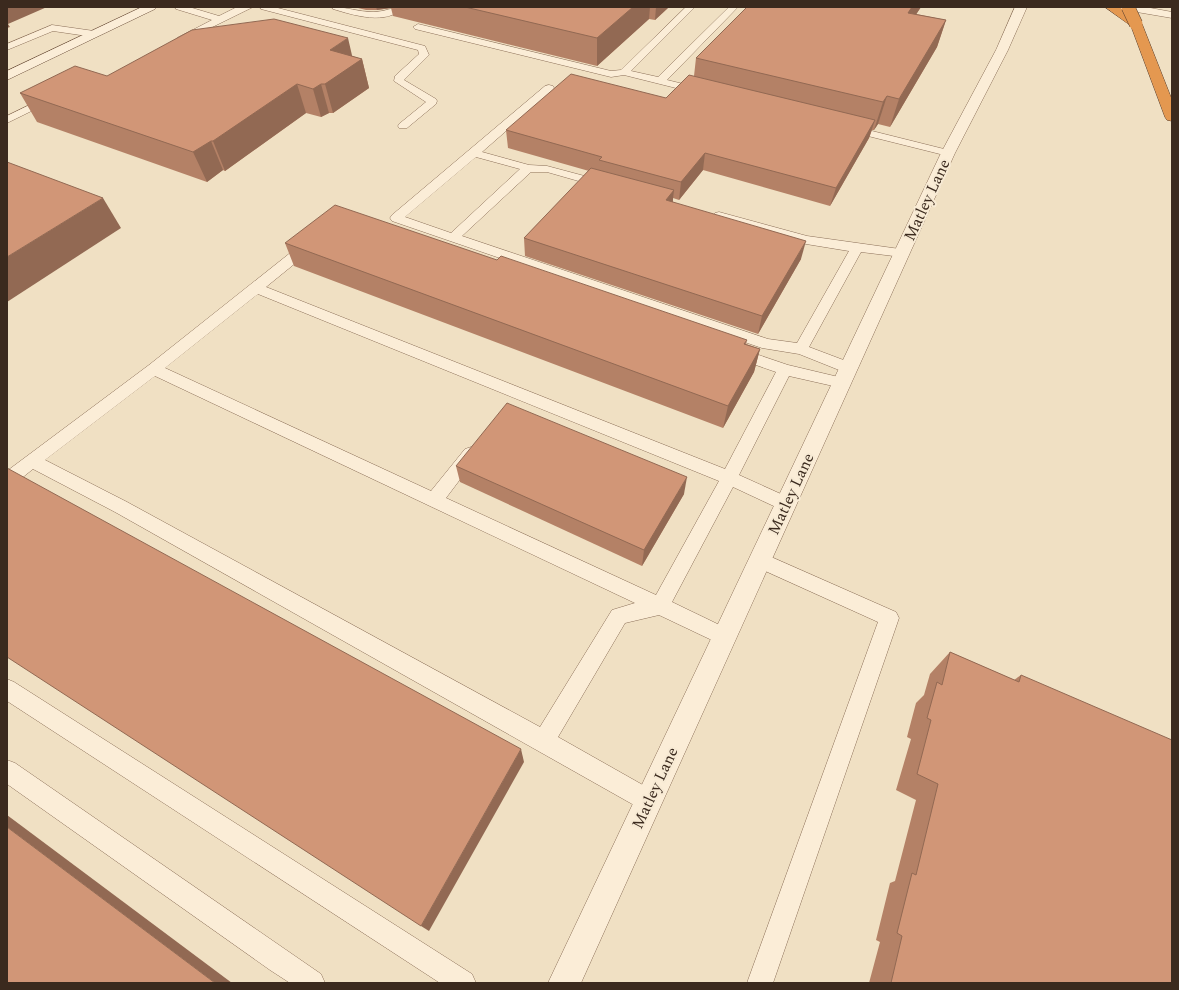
<svg xmlns="http://www.w3.org/2000/svg" width="1179" height="990" viewBox="0 0 1179 990" font-family="Spectral,serif">
<rect width="100%" height="100%" fill="#f0e0c3"/>
<g fill="none" stroke-linecap="round" stroke-linejoin="round">
<defs>
<g id="service">
<polygon points="175,7 189,7 219,16 237,7 253,7 180,43 177,42 175,40 177,38 212,20 176,9"/>
<polygon points="260,7 274,7 425,46 429,55 404,80 436,99 437,101 436,104 407,128 399,128 398,126 399,124 426,102 394,81 395,76 419,54 418,50 261,9"/>
<path d="M332,7C346,7 359,12 373,12C384,12 393,7 404,7C387,26 353,15 333,9Z"/>
<polygon points="686,7 695,7 631,71 658,77 729,7 738,7 667,80 704,89 705,91 704,93 700,94 624,75 611,77 415,29 413,27 418,24 611,71 621,70"/>
<polygon points="52,25 94,31 99,34 94,37 53,31 7,50 7,44"/>
<path d="M549,85L553,86L554,88L553,90L482,152L529,165L547,166L607,182L609,184L607,186L603,188L547,172H531L462,236L768,339L797,343L849,251L806,244L715,219L713,216L715,213L719,212L807,236L907,250L908,253L907,256L902,257L861,252L809,347L854,364L856,368L854,372L849,373L844,372L799,354L762,348L392,221L390,218L392,215L545,86ZM476,157L520,169L451,233L405,217Z"/>
<polygon points="50,95 55,98 54,100 7,123 7,116"/>
<polygon points="848,125 952,151 954,153 948,156 844,130 843,128"/>
<path d="M309,241L314,242L315,245L314,248L266,287L725,469L776,372L730,356L728,352L730,348L735,347L788,365L847,379L850,383L847,387L842,388L789,376L739,475L792,499L795,504L792,509L786,511L780,509L733,487L672,602L732,631L735,637L732,643L725,646L718,643L659,615L625,623L558,737L657,793L660,801L657,809L649,812L641,809L115,512L33,469L13,485L7,487V471L149,365L304,242ZM258,294L719,481L656,595L446,498L477,457L479,453L477,449L471,447L465,449L431,491L165,368ZM155,376L635,603L612,610L540,727L127,502L45,460Z"/>
<polygon points="760,552 896,612 899,618 773,983 747,983 878,622 754,566 751,560 754,554"/>
<polygon points="7,679 14,682 472,974 476,983 440,983 7,701"/>
<polygon points="7,760 15,763 321,974 325,983 290,983 270,970 7,784"/>
</g>
<polygon id="minor" points="1015,7 1027,7 1008,50 955,153 581,983 548,983 941,153 996,50"/>
<polygon id="tertiary" points="1119,7 1145,7 1172,12 1172,18 1125,10 1121,9"/>
<polygon id="secondary" points="142,7 157,7 155,9 7,80 7,71"/>
<polygon id="motorway" points="1105,7 1119,7 1142,24 1172,100 1172,121 1167,120 1165,117 1131,26"/>
</defs>
<!-- service casing -->
<use href="#service" stroke="#8c7059" stroke-width="1"/>
<!-- minor casing -->
<use href="#minor" stroke="#8c7059" stroke-width="1"/>
<!-- tertiary casing -->
<use href="#tertiary" stroke="#8c7059" stroke-width="1"/>
<!-- secondary casing -->
<use href="#secondary" stroke="#6e513c" stroke-width="1"/>
<!-- motorway casing -->
<use href="#motorway" stroke="#5a3f2d" stroke-width="1"/>
<!-- service -->
<use href="#service" fill="#fbedd7" fill-rule="evenodd"/>
<!-- minor -->
<use href="#minor" fill="#fbedd7" fill-rule="evenodd"/>
<!-- tertiary -->
<use href="#tertiary" fill="#fbedd7" fill-rule="evenodd"/>
<!-- secondary -->
<use href="#secondary" fill="#fbedd7" fill-rule="evenodd"/>
<!-- motorway -->
<use href="#motorway" fill="#e49850" fill-rule="evenodd"/>
<defs>
<polyline id="motorway-bridge" points="1128,7 1136,24"/>
</defs>
<!-- motorway-bridge casing -->
<use href="#motorway-bridge" stroke="#5a3f2d" stroke-width="14" stroke-linecap="butt"/>
<!-- motorway-bridge -->
<use href="#motorway-bridge" stroke="#e49850" stroke-width="13"/>
</g>
<!-- wall -->
<g fill="#b48166">
<polygon points="354,7 669,7 655,20 649,19 597,66 393,16 391,8 377,10 366,10"/>
<polygon points="747,7 921,7 916,14 946,20 937,47 890,127 878,124 874,130 872,130 869,138 830,206 703,170 679,200 673,198 673,202 801,259 758,334 525,256 524,238 589,171 508,148 506,130 666,98 694,76 696,58"/>
<polygon points="352,56 362,59 369,88 333,113 329,113 321,117 306,113 225,171 223,170 207,182 37,122 20,93 107,76"/>
<polygon points="285,243 747,340 746,344 760,349 754,372 723,428 294,266"/>
<polygon points="456,466 684,494 642,566 460,482"/>
<polygon points="950,652 1014,680 1021,675 1172,983 869,983 880,942 876,940 890,883 895,881 916,800 896,790 911,739 907,737 916,703 924,695 930,674"/>
</g>
<!-- shaded-wall -->
<g fill="#926953">
<polygon points="7,7 47,7 8,24 10,27 7,28"/>
<polygon points="376,7 391,7 391,8 377,10"/>
<polygon points="633,7 650,7 649,19 597,66 597,38"/>
<polygon points="656,7 669,7 655,20"/>
<polygon points="912,7 921,7 900,39 908,13"/>
<polygon points="946,20 937,47 890,127 899,99"/>
<polygon points="348,38 354,64 362,59 369,88 333,113 325,84 330,50"/>
<polygon points="297,84 306,113 225,171 213,141"/>
<polygon points="321,84 329,113 321,117 313,89"/>
<polygon points="887,96 878,124 874,130 883,102"/>
<polygon points="875,120 869,138 830,206 836,188"/>
<polygon points="211,141 223,170 207,182 193,152"/>
<polygon points="705,153 703,170 679,200 681,182"/>
<polygon points="674,190 672,208 666,200"/>
<polygon points="103,198 121,228 7,302 7,257"/>
<polygon points="806,241 801,259 758,334 762,316"/>
<polygon points="760,349 754,372 723,428 728,406"/>
<polygon points="687,477 684,494 642,566 644,550"/>
<polygon points="521,749 524,762 429,931 421,926"/>
<polygon points="7,815 232,983 215,983 7,827"/>
</g>
<!-- building -->
<g fill="#d19677" stroke="#926953">
<polygon points="465,7 633,7 597,38"/>
<polygon points="747,7 912,7 908,13 946,20 899,99 887,96 883,102 696,58"/>
<polygon points="274,19 348,38 330,50 362,59 325,84 321,84 313,89 297,84 213,141 211,141 193,152 20,93 75,66 107,76 192,30"/>
<polygon points="571,74 666,98 689,75 875,120 836,188 705,153 681,182 599,160 602,157 506,130"/>
<polygon points="7,162 103,198 7,257"/>
<polygon points="591,168 674,190 666,200 806,241 762,316 524,238"/>
<polygon points="335,205 497,260 501,256 747,340 744,344 760,349 728,406 285,243"/>
<polygon points="507,403 687,477 644,550 456,466"/>
<polygon points="7,468 521,749 421,926 7,657"/>
<polygon points="950,652 1019,682 1021,675 1172,740 1172,983 891,983 902,936 897,933 912,873 916,875 938,784 917,774 931,720 927,718 937,682 942,685"/>
<polygon points="7,827 215,983 7,983"/>
</g>
<g text-anchor="middle" dominant-baseline="central" stroke-width="4" stroke-linejoin="round" paint-order="stroke">
<!-- street labels -->
<g font-size="16" fill="#3b2a1e" stroke="#f7ead4">
<text transform="translate(927 200) rotate(-65)">Matley Lane</text>
<text transform="translate(791 494) rotate(-65)">Matley Lane</text>
<text transform="translate(655 788) rotate(-65)">Matley Lane</text>
</g>
</g>
<!-- border -->
<rect width="1179" height="990" fill="none" stroke="#3b2a1e" stroke-width="16"/>
</svg>
